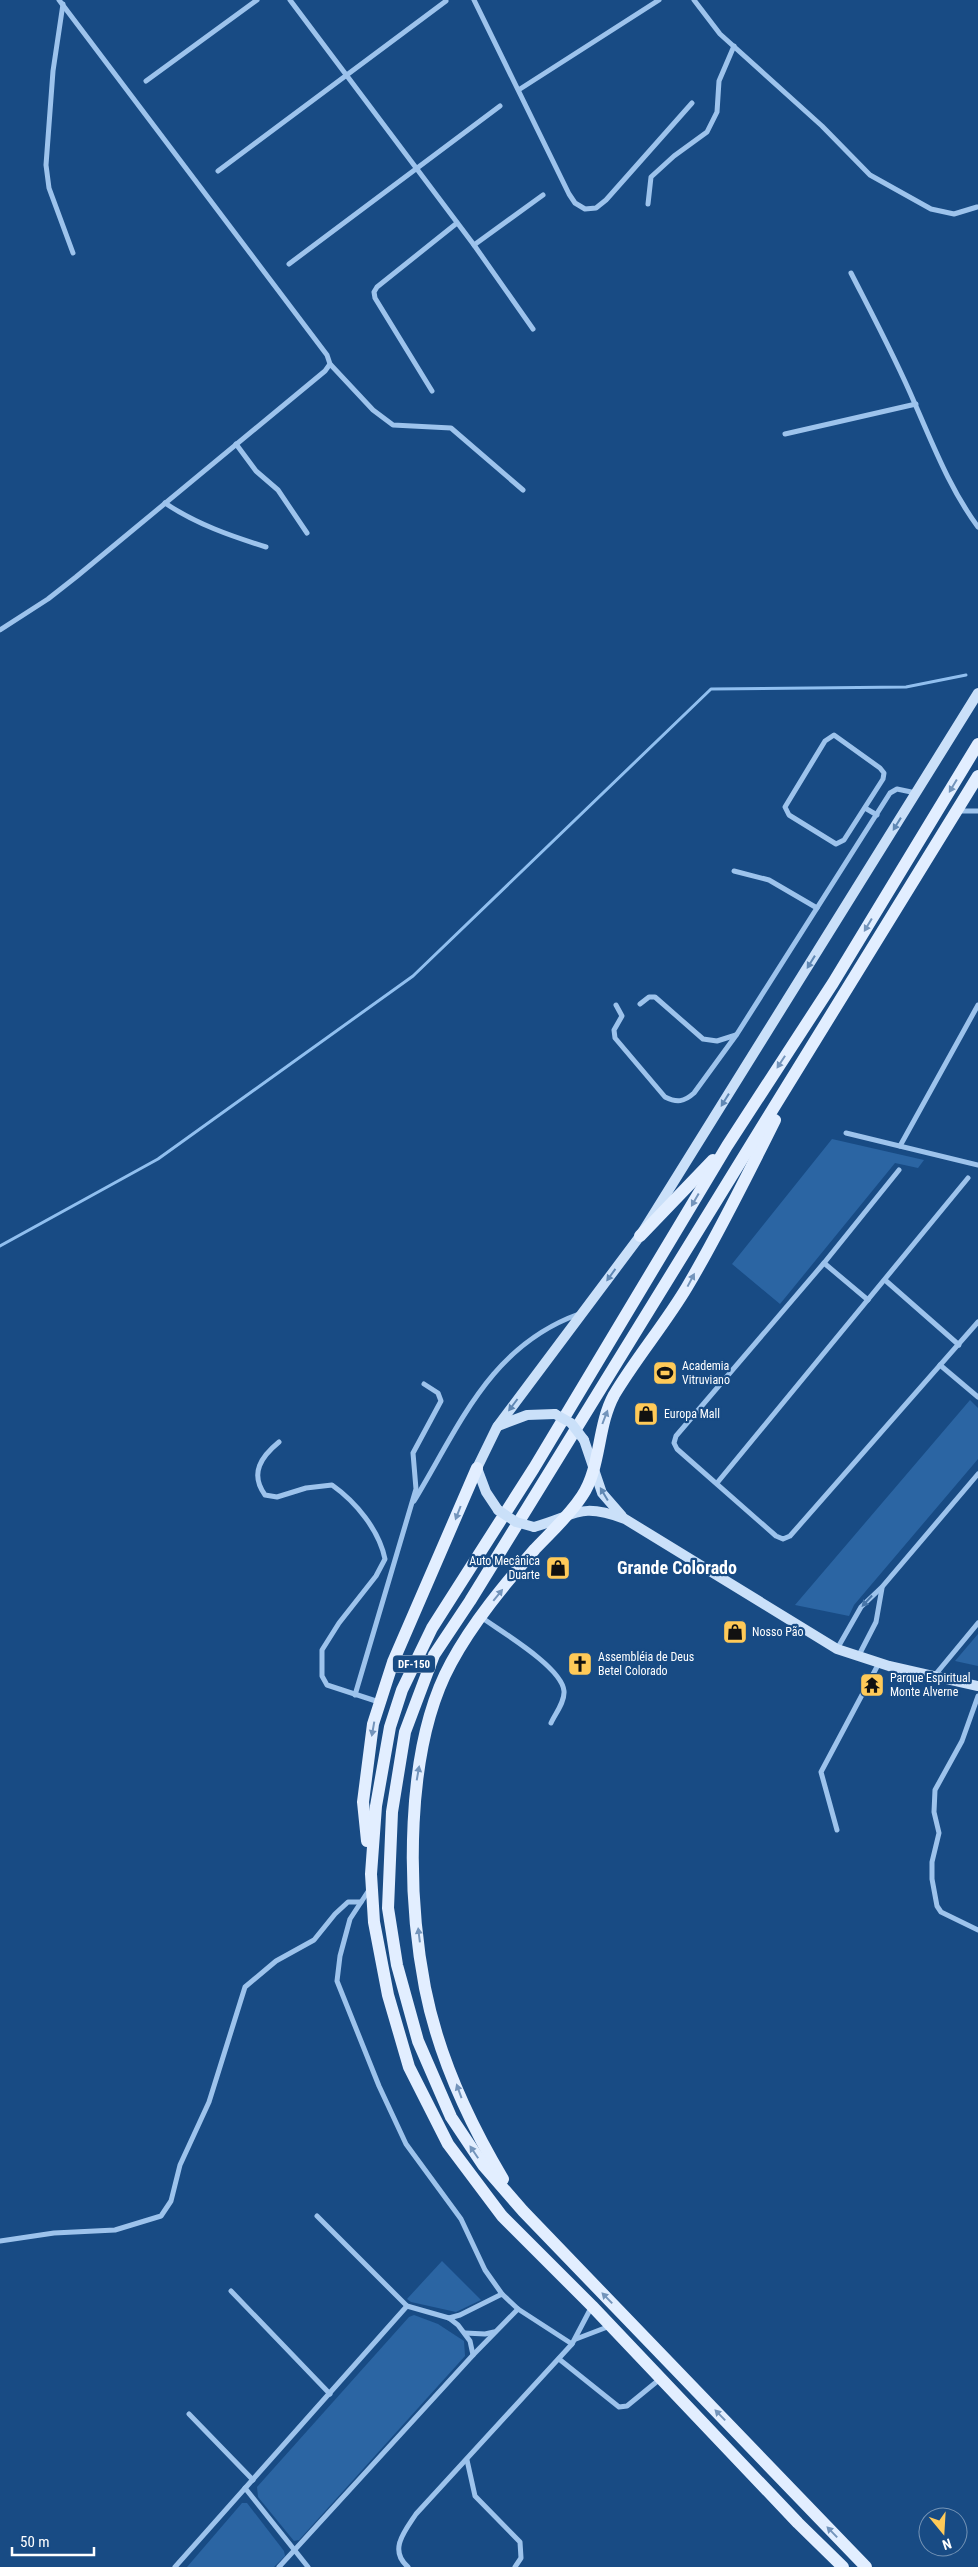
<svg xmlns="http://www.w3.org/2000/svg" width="978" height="2567" viewBox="0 0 978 2567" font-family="'Roboto Condensed',sans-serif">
<rect width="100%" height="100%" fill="#184b84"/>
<!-- green -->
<g fill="#2b65a3">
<polygon points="832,1139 924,1160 918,1168 895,1163 780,1304 732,1264"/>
<polygon points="970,1400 978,1408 978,1459 854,1605 849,1616 795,1605"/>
<polygon points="978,1634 978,1666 955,1661"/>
<polygon points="442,2261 481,2300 456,2312 411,2302 407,2299"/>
<polygon points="414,2315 438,2324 464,2341 465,2356 299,2540 294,2541 258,2497 257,2487 409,2317"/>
<polygon points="242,2503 247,2503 284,2551 285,2556 274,2567 187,2567"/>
</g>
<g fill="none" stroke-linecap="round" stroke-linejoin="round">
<!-- stream -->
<polyline stroke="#90bfef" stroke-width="3" points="0,1246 158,1159 413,976 711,689 906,687 966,675"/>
<!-- street -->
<g stroke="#9dc3ec" stroke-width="5">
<polyline points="59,0 327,355 330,364 373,410 393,425 451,428 523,490"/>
<polyline points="290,0 474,245 533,329"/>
<polyline points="474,0 569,194 575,203 585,209 596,208 606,200 692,103"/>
<polyline points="694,0 720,34 822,126 870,175 931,209 954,214 977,207"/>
<polyline points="63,4 53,71 46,165 49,188 73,253"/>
<polyline points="146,81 257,0"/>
<polyline points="520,89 659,0"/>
<polyline points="218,171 446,1"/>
<polyline points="648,204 651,177 674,156 707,132 717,112 719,81 734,46"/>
<polyline points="474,245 543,195"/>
<polyline points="289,264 500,106"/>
<path d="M851,273C873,316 896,359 915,404C934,447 950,489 978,527"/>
<polyline points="432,391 375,298 374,292 377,287 457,223"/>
<polyline points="785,434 916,404"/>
<polyline points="236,444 256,471 278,490 307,533"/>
<path d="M165,503C196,524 231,536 266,547"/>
<polyline points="0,630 48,599 76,577 325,371 330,364"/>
<polygon points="834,735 880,768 884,773 883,779 844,840 836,844 789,815 785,807 825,741"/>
<polyline points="865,808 877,815"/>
<polyline points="959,811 978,811"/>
<polyline points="734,871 769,880 817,908"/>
<polyline points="640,1004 649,997 655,997 703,1039 717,1041 736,1035"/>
<path d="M616,1005L622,1016L614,1030L615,1038L665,1097C677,1103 684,1102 694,1093L737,1034L890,793L897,789L916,793"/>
<polyline points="846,1133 978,1165"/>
<polyline points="900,1146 978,1005"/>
<polyline points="899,1170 824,1263 676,1436 674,1443 677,1449 776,1536 783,1539 790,1536 978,1322"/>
<polyline points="824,1263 868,1300"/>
<polyline points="885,1280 959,1345"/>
<polyline points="940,1365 978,1397"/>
<path d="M279,1442C262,1456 249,1473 265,1495L277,1497L306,1488L332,1485C356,1502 379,1530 385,1559L376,1576L339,1623L322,1650V1676L327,1685L379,1702"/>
<polyline points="717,1483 968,1178"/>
<path d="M414,1501C460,1425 490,1346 579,1314"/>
<path d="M481,1617C500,1631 562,1667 564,1691C565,1702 555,1714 551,1723"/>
<polyline points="837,1649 861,1607 882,1587 978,1474"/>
<polyline points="858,1657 876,1622 882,1588"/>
<polyline points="935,1675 978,1623"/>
<polyline points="355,1695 416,1489 413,1453 441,1401 438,1393 424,1384"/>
<polyline points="978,1696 962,1741 935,1790 934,1812 939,1833 932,1862 932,1879 937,1906 941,1912 978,1930"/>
<polyline points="837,1830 821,1772 879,1663"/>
<polyline points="369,1890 350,1919 340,1956 337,1981 379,2086 406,2144 461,2219 485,2270 502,2294"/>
<polyline points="317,2216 407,2306 449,2318 458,2325 470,2341 473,2355"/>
<polyline points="0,2241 54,2233 115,2230 161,2216 171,2201 180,2165 209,2102 245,1987 276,1961 314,1940 335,1914 348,1902 361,1902"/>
<polyline points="231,2291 330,2394"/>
<polyline points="449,2318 460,2315 502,2294 518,2309 572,2344 592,2306"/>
<polyline points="465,2333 485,2334 494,2332"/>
<polyline points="576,2339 610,2326"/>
<polyline points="559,2359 619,2407 627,2406 660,2379"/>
<polyline points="189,2414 253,2480"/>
<polyline points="467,2460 475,2496 520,2542 521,2558 515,2567"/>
<polyline points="245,2488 308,2567"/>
<polyline points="175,2567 407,2306"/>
<polyline points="279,2567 473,2355 518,2309"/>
<path d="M408,2567C388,2550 405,2531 416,2514L572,2344"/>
</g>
<!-- secondary -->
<g stroke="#cae0f9" stroke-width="10">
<polyline points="498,1426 527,1415 555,1414"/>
<polyline points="584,1440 602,1493 622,1516"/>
<polyline points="498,1510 486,1492 477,1468 497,1427 640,1236 978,693"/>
<path d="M534,1527C577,1515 579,1502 625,1519L837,1649L889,1666L978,1686"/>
</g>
<!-- primary -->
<g stroke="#e2eeff" stroke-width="12">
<polyline points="640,1236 713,1160"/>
<polyline points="367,1841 363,1802 373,1724 393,1662 477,1468"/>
<path d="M503,2179C469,2122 438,2054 425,1988C407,1894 404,1749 451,1663C473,1622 505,1584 535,1549C551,1532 569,1516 582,1496C601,1468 597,1426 614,1395C636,1358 665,1324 687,1287C719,1233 747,1176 775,1120"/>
<polyline points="843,2567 798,2523 592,2306 502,2216 448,2144 409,2067 388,1995 374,1922 371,1874 376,1806 390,1727 402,1690 432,1628 534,1468 727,1146 833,983 978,744"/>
<polyline points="866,2567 523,2211 483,2165 451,2117 418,2041 397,1965 388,1908 392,1812 405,1732 434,1655 470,1601 978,776"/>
</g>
<!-- secondary-bridge -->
<g stroke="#cae0f9" stroke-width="10">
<polyline points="555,1414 571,1423 584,1440"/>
<polyline points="498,1510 516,1522 534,1527"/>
</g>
</g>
<!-- one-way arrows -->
<defs><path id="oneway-solid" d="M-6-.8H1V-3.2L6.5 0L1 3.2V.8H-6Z" transform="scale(1.25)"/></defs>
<g fill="#7394bb">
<use href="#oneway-solid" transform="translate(953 786) rotate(121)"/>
<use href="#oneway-solid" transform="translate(868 925) rotate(121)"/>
<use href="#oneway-solid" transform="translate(781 1062) rotate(123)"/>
<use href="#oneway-solid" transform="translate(695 1200) rotate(120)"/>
<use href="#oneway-solid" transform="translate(691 1280) rotate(-62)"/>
<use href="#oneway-solid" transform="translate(605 1417) rotate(-69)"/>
<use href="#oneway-solid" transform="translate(458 1513) rotate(111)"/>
<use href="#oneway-solid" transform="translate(498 1595) rotate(-51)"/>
<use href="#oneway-solid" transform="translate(373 1729) rotate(100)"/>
<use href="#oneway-solid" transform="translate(418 1773) rotate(-80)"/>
<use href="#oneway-solid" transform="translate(419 1935) rotate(-97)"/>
<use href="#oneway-solid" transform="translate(459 2091) rotate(-110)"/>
<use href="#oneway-solid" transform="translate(474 2152) rotate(-124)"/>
<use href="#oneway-solid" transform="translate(607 2298) rotate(-134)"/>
<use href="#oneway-solid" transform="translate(720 2415) rotate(-134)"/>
<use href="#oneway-solid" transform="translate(832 2532) rotate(-134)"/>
</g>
<g fill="#5f87b3">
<use href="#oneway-solid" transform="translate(897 824) rotate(122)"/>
<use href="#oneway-solid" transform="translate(811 962) rotate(122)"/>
<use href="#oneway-solid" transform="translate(725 1100) rotate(122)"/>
<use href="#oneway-solid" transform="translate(611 1275) rotate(126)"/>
<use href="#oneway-solid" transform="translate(513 1405) rotate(127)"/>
<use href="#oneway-solid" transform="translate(604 1494) rotate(-121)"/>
</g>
<use fill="#4775a8" href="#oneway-solid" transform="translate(867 1601) rotate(133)"/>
<!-- icons -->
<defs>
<symbol id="stadium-square" viewBox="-11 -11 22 22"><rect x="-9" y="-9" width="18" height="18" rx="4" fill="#ffca58" stroke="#184b84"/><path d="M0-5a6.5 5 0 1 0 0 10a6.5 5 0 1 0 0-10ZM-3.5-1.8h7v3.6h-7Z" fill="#111"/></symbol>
<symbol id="shop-square" viewBox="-11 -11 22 22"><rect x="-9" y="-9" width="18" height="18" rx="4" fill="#ffca58" stroke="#184b84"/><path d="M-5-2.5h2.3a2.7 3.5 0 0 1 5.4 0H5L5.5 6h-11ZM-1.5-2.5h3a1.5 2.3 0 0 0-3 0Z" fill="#111"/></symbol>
<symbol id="church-square" viewBox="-11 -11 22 22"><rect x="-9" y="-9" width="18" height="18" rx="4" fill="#ffca58" stroke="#184b84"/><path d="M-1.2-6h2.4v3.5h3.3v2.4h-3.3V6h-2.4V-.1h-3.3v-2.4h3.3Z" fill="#111"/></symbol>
<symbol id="temple-square" viewBox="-11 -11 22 22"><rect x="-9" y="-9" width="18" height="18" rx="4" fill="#ffca58" stroke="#184b84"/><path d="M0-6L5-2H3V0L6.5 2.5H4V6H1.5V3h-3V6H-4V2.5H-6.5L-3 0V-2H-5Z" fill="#111"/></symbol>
</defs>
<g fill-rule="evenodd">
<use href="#stadium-square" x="651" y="1359" width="28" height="28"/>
<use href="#shop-square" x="632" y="1400" width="28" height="28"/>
<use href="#shop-square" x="544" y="1554" width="28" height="28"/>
<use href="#shop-square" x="721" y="1618" width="28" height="28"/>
<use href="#church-square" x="566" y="1650" width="28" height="28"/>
<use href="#temple-square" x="858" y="1671" width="28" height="28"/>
</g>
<g text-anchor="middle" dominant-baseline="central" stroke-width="4.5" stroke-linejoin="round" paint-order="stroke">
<!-- shield labels -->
<rect fill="#184b84" stroke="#bac9da" stroke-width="1" x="393" y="1655.5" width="42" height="17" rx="4"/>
<g font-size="11" font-weight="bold" fill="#fff">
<text x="414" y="1664">DF-150</text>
</g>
<!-- poi labels -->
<g font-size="12" fill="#fff" stroke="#184b84" text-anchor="start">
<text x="682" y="1366">Academia<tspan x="682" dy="14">Vitruviano</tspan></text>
<text x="664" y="1414">Europa Mall</text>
<text x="540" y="1561" text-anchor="end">Auto Mecânica<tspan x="540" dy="14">Duarte</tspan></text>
<text x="752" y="1632">Nosso Pão</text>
<text x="598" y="1657">Assembléia de Deus<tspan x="598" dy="14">Betel Colorado</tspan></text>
<text x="890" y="1678">Parque Espiritual<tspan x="890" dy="14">Monte Alverne</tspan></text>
</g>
<!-- district labels -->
<g font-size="18" font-weight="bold" fill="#fff" stroke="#184b84">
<text x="677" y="1567">Grande Colorado</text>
</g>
</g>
<!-- north arrow -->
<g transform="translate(943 2532) rotate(162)"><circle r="24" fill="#184b84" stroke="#7493b5"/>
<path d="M0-4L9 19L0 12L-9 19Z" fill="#ffca58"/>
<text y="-8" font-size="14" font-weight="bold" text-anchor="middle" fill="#ffffff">N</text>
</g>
<!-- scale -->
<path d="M12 2547v8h82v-8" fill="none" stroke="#ffffff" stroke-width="2.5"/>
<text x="20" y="2547" font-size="15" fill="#ffffff" stroke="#184b84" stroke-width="4" paint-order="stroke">50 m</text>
</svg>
